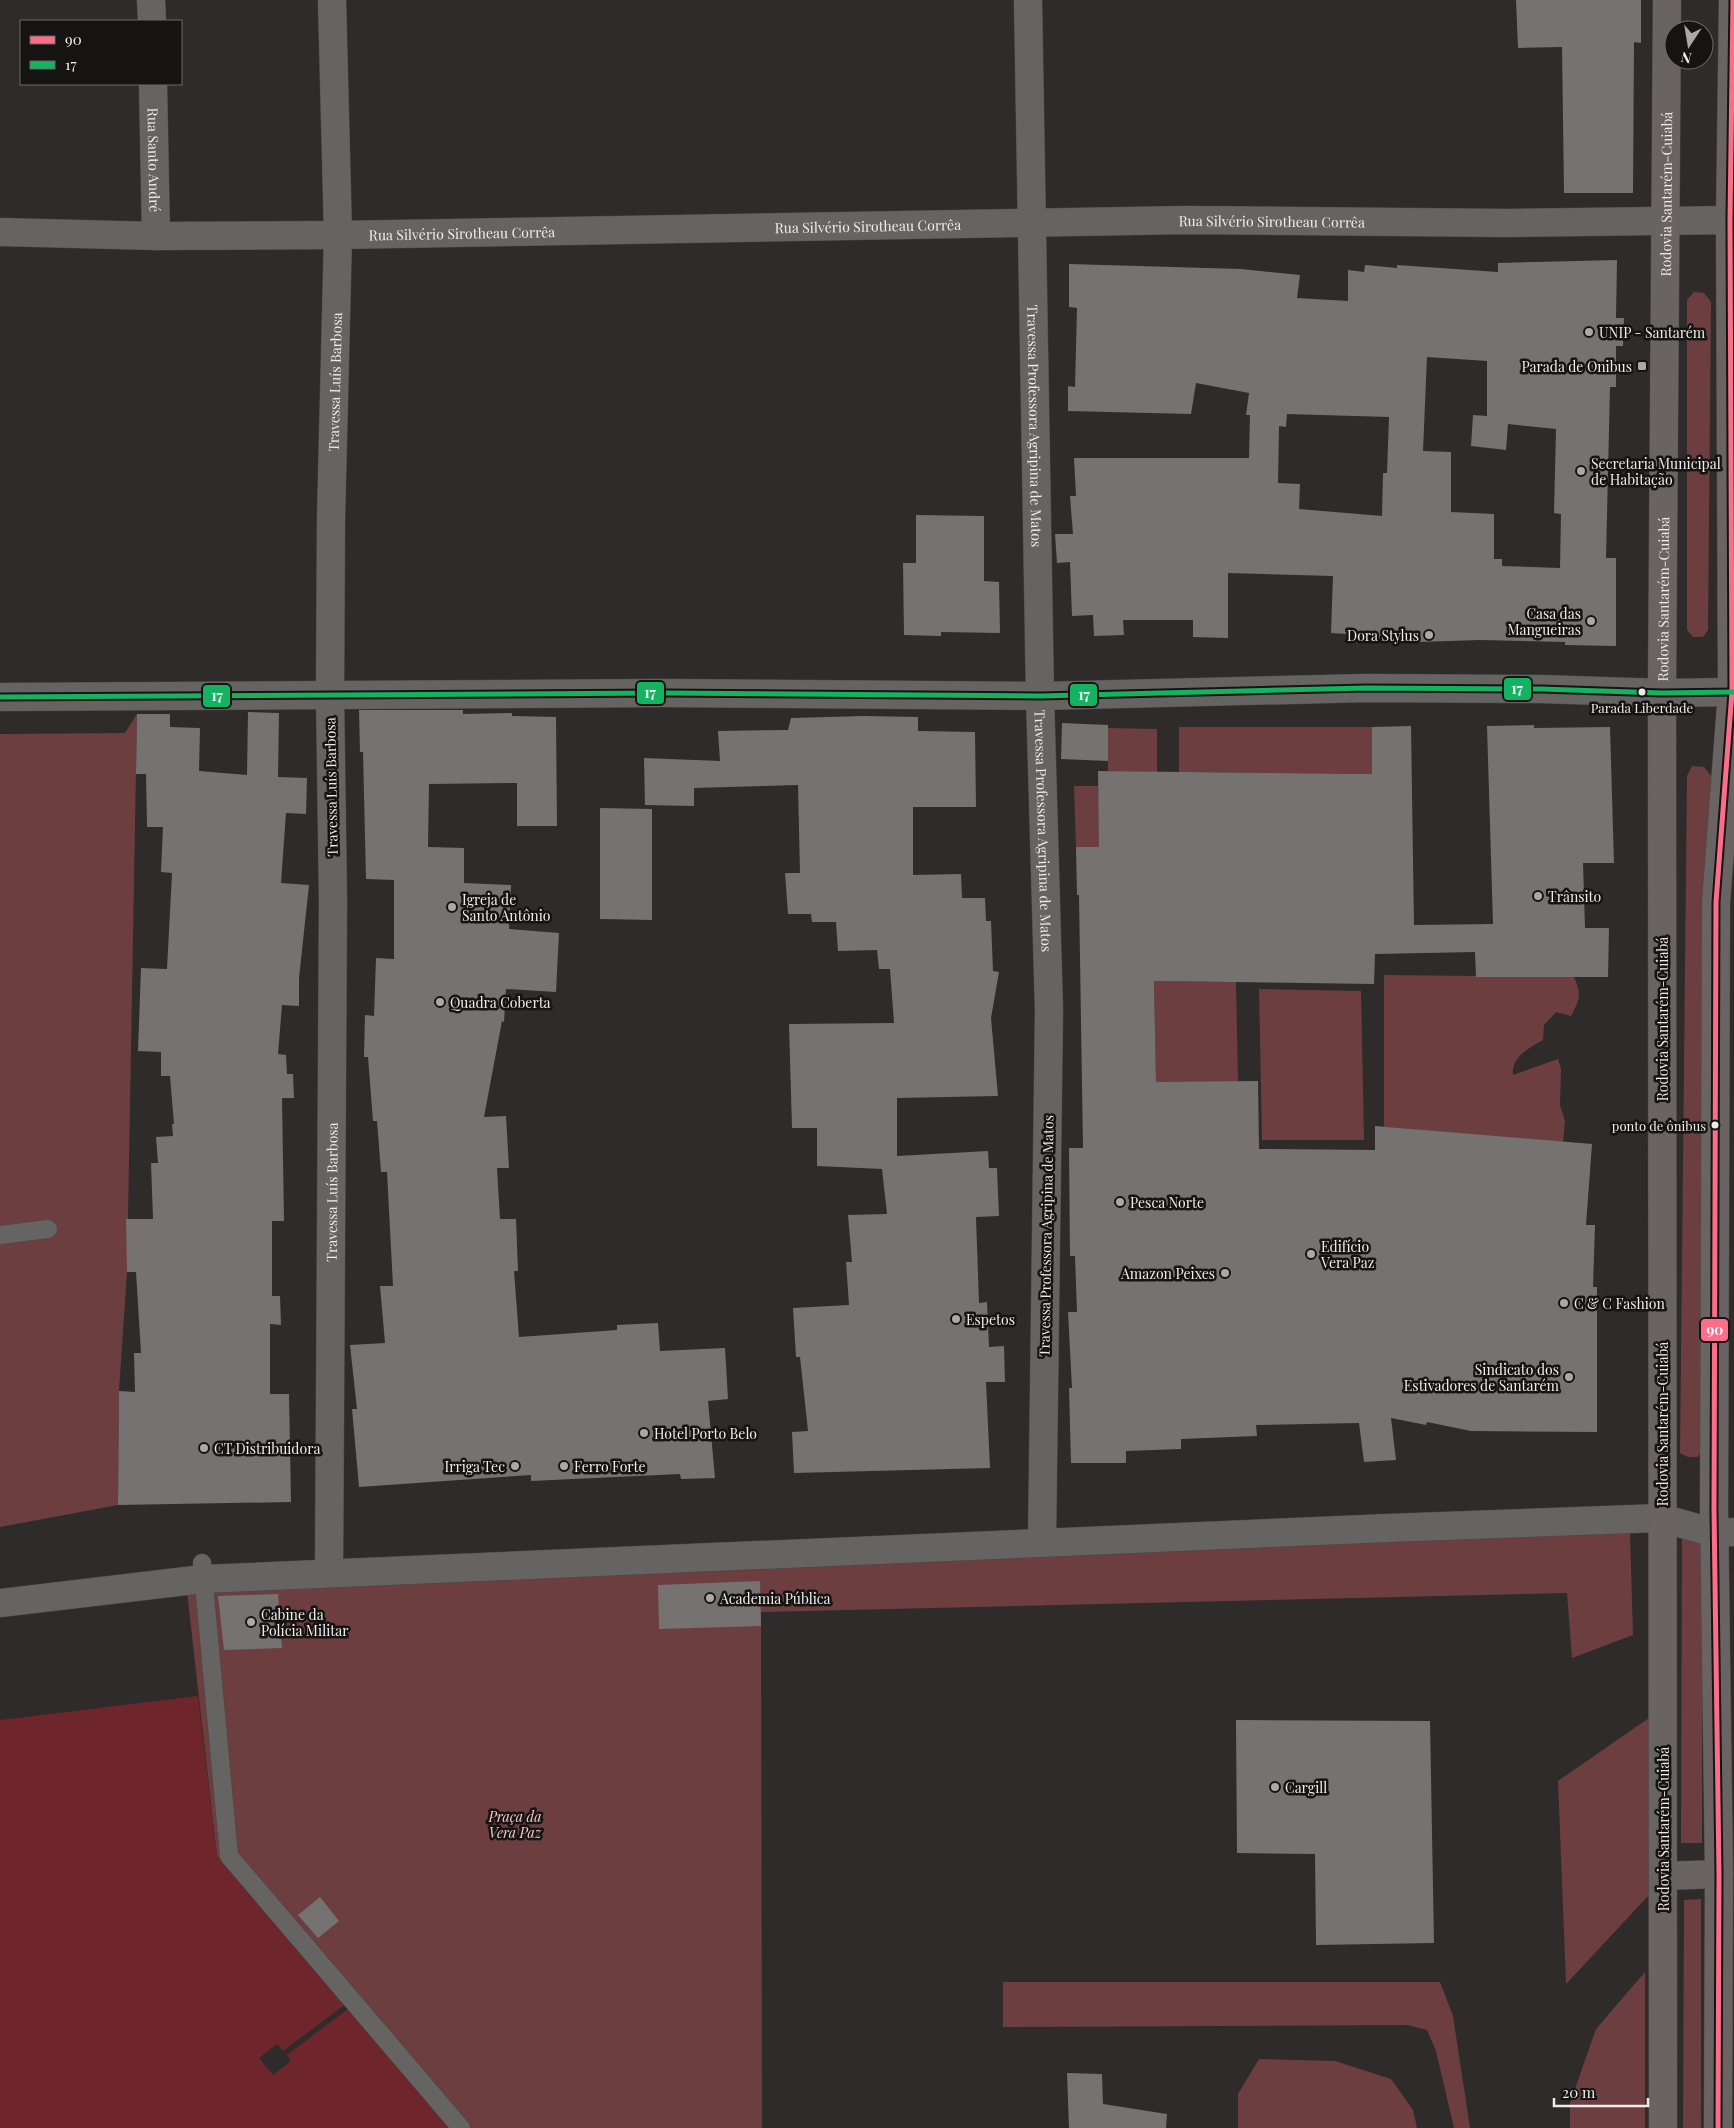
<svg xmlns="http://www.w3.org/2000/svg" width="1734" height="2128" viewBox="0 0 1734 2128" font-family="'Playfair Display',serif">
<rect width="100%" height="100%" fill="#2f2b2b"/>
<!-- green -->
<g fill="#6c3e3f">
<polygon points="1694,292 1704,293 1711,302 1708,630 1703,637 1693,637 1687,630 1687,300"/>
<polygon points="137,714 127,1272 119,1391 118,1505 0,1527 0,734 125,733"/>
<polygon points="1179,727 1372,727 1372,774 1179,772"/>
<polygon points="1108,728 1157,729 1157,772 1108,771"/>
<polygon points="1692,766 1704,767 1711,776 1703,1451 1697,1457 1688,1457 1680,1453 1687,776"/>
<polygon points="1074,786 1098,786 1099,805 1157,848 1076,847"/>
<path d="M1384,975L1574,977C1582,995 1580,999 1571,1016L1556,1012L1544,1025L1543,1040C1530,1048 1511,1056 1513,1075L1558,1059L1561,1069L1560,1105L1565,1121L1563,1142L1384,1127Z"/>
<polygon points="1154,981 1236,982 1238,1082 1156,1082"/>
<polygon points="1259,989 1361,991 1364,1140 1262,1140"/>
<polygon points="1630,1533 1633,1635 1572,1658 1567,1593 761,1612 762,2128 454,2128 217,1856 187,1592 1070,1551"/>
<polygon points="1682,1536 1702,1537 1702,1843 1681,1843"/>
<polygon points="1649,1718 1649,1895 1566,1984 1558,1781"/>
<polygon points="1701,1899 1701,2128 1683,2128 1684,1900"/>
<polygon points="1645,1972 1645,2128 1570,2128 1570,2103 1596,2029"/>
<polygon points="1003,1982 1440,1982 1453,2016 1470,2128 1454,2128 1436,2051 1427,2030 1407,2025 1003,2027"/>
<polygon points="1259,2059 1335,2061 1391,2079 1413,2110 1417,2128 1238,2128 1238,2094"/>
</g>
<!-- water -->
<polygon fill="#6e262c" points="198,1696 217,1856 454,2128 0,2128 0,1720"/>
<!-- pier -->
<polygon fill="#2f2b2b" points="346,2004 349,2008 287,2055 291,2061 273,2075 259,2058 277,2044 283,2051"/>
<!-- building -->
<g fill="#767272" fill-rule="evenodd">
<polygon points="1516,0 1641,0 1641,43 1634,42 1633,193 1564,193 1562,47 1518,48"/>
<path d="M1617,260L1616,318H1624L1623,346H1616V387H1610L1606,558H1616V646L1565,645V642L1480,640L1418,642L1379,640V636L1331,633L1333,576L1228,573V638L1193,637V620H1123L1124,635L1094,636L1093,615L1072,616L1070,562L1057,563L1055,534H1073L1070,496H1076L1074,458H1249L1250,415H1246L1249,393L1196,383L1191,414L1068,411V386L1075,387L1077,308L1069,307V264L1241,269L1300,275L1297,298L1348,301V270L1364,272L1365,265L1397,268V265L1498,272V263ZM1427,357L1487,361V416L1473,415L1471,446L1506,450L1508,424L1556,429L1554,513L1561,514L1560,568L1502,566V559H1494V514L1451,512V452L1423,451ZM1287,414L1389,417L1387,473H1383L1382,516L1299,509L1300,484L1278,483L1279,426L1286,427Z"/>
<polygon points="916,515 984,516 984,581 999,582 1000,633 941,632 941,636 904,635 903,563 916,563"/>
<polygon points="359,710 463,710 463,714 512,713 512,716 556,717 557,826 517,826 517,783 429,784 428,847 464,848 464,883 511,885 509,929 559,933 556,992 506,989 504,1022 502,1021 484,1117 506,1116 509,1168 497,1168 500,1219 516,1219 518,1271 514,1271 519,1337 617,1330 617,1325 658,1323 660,1351 725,1348 728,1399 708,1401 715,1478 681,1479 680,1474 531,1481 531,1475 359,1487 352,1409 357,1409 350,1345 385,1343 380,1286 393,1286 387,1172 381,1172 377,1121 373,1121 368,1057 364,1057 365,1015 374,1016 376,958 394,959 394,880 366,879 363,752 360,752"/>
<polygon points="248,712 279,713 278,777 307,778 306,814 286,813 281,883 309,885 299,978 299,1006 282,1005 278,1054 286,1055 287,1074 293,1074 294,1098 282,1098 284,1221 272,1221 272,1296 280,1296 281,1325 270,1324 270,1394 289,1394 291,1502 118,1505 119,1391 135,1392 134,1353 141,1353 136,1272 127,1272 126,1219 153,1219 151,1163 158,1163 156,1137 173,1136 172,1124 174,1124 170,1076 161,1076 161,1052 138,1051 141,968 167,969 172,873 161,872 163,827 147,827 146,774 136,774 137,714 170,714 170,727 200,728 199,771 247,775"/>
<polygon points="864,716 918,717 918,731 975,732 976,807 913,807 913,875 961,874 962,898 985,898 986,921 991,921 993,971 999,972 991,1018 998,1096 897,1098 897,1156 988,1151 989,1168 997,1168 999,1216 976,1217 979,1303 987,1302 989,1347 1004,1346 1005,1382 986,1382 990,1468 794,1473 792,1432 808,1431 800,1357 796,1357 793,1308 849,1305 846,1262 852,1262 848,1215 887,1214 882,1169 817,1166 817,1128 792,1128 789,1024 894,1023 890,969 879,969 877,950 838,951 836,922 812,922 811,914 788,914 785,873 800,873 798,785 694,788 694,806 645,805 644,758 720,761 718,731 788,730 791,718"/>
<polygon points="1062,723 1108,725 1108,761 1061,759"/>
<polygon points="1534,725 1534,728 1610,727 1614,863 1583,863 1585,928 1609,928 1608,977 1476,977 1475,952 1375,954 1374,984 1154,981 1156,1082 1258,1081 1259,1149 1375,1150 1375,1126 1592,1144 1586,1225 1595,1225 1593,1287 1597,1287 1597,1432 1471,1431 1427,1422 1426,1425 1391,1418 1396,1460 1364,1462 1359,1423 1256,1425 1257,1436 1181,1439 1181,1449 1126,1451 1126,1463 1071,1463 1069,1388 1072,1388 1068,1312 1077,1312 1075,1256 1070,1256 1069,1148 1083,1148 1079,895 1077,895 1076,847 1099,847 1098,771 1372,774 1372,727 1411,726 1414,925 1493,924 1487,726"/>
<polygon points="600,808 652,809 652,920 600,919"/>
<polygon points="760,1581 761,1626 659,1629 658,1585"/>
<polygon points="278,1594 282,1648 224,1650 218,1596"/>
<polygon points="1236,1720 1430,1721 1434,1943 1316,1945 1315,1854 1237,1853"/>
<polygon points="320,1897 339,1921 318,1938 298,1915"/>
<polygon points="1067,2073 1102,2074 1103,2104 1167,2114 1166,2128 1069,2128"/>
</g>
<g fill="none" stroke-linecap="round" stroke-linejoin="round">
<defs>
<g id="service">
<polyline points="0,1235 48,1229"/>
<polyline points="202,1563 229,1856 461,2128"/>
</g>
<g id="minor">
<polyline points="151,0 152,21"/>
<path id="s1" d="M1028,0L1040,696L1049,1010L1042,1543"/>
<path id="s2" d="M153,84L156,236"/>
<path id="s3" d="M0,232L156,236L338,235L1187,220L1507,223L1734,220"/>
<polyline points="0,697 663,693 1040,696 1367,688 1541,689 1662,693 1734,692"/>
<polyline points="1715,1533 1734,1532"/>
<path id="s4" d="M329,1573L333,900L330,694L331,519L338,235L332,0"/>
</g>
<polyline id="tertiary" points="0,1603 203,1579 1388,1528 1661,1518 1715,1533"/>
<g id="trunk">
<polyline points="1663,1876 1719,1874"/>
<path id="s5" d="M1663,2128L1662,693L1667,0"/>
<polyline points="1718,2128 1719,1874 1714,1509 1716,902 1732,692 1730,220 1733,0"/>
</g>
</defs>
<!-- service casing -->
<use href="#service" stroke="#4a4848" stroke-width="19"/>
<!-- minor casing -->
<use href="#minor" stroke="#4a4848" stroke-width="29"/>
<!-- tertiary casing -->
<use href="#tertiary" stroke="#4a4848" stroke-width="29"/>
<!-- trunk casing -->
<use href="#trunk" stroke="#4a4848" stroke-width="29"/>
<!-- service -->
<use href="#service" stroke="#666363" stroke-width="18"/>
<!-- minor -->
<use href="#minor" stroke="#666363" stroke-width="28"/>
<!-- tertiary -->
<use href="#tertiary" stroke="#666363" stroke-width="28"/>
<!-- trunk -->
<use href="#trunk" stroke="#6a6363" stroke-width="28"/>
<defs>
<polyline id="bus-1" points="1718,2128 1719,1874 1714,1509 1716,902 1732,692 1730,220 1733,0"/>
<polyline id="bus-2" points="0,697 663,693 1040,696 1367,688 1541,689 1662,693 1734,692"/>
</defs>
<!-- bus-1 casing -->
<use href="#bus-1" stroke="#161313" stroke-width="9"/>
<!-- bus-2 casing -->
<use href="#bus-2" stroke="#161313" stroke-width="9"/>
<!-- bus-1 -->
<use href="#bus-1" stroke="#fb6d88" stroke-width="5"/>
<!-- bus-2 -->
<use href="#bus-2" stroke="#13b361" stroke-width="5"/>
</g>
<!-- markers -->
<g fill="#aca8a8" stroke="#161313" stroke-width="2">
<circle cx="1589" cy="332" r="5"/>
<rect x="1637" y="361" width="10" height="10" rx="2.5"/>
<circle cx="1581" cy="471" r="5"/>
<circle cx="1591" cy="621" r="5"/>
<circle cx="1429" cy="635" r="5"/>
<circle cx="1538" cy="896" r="5"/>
<circle cx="452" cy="907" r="5"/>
<circle cx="440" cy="1002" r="5"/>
<circle cx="1120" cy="1202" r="5"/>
<circle cx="1311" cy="1254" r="5"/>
<circle cx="1225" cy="1273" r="5"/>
<circle cx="1564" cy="1303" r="5"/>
<circle cx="956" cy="1319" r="5"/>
<circle cx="1569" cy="1377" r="5"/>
<circle cx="644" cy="1433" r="5"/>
<circle cx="204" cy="1448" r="5"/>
<circle cx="515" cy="1466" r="5"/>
<circle cx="564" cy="1466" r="5"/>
<circle cx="710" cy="1598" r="5"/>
<circle cx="251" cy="1622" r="5"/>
<circle cx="1275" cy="1787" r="5"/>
</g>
<g fill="#efebeb" stroke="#161313" stroke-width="2">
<circle cx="1642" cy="692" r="4.5"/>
<circle cx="1715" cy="1125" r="4.5"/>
</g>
<g text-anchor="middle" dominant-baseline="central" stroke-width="5" stroke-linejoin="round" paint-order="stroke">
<!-- bus labels -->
<g font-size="13" fill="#efebeb" stroke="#161313">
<text x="1642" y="707">Parada Liberdade</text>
<text x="1706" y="1125" text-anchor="end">ponto de ônibus</text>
</g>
<!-- street labels -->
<g font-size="14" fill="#efebeb" stroke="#161313">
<text stroke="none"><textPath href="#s2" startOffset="76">Rua Santo André</textPath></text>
<text stroke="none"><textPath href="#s5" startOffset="1934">Rodovia Santarém-Cuiabá</textPath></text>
<text stroke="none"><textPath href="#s3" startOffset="1272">Rua Silvério Sirotheau Corrêa</textPath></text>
<text stroke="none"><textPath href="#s3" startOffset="868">Rua Silvério Sirotheau Corrêa</textPath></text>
<text stroke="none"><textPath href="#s3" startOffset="462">Rua Silvério Sirotheau Corrêa</textPath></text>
<text stroke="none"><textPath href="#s4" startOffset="1191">Travessa Luís Barbosa</textPath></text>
<text stroke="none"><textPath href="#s1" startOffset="426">Travessa Professora Agripina de Matos</textPath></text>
<text stroke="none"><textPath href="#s5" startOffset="1529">Rodovia Santarém-Cuiabá</textPath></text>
<text transform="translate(331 787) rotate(-91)">Travessa Luís Barbosa</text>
<text stroke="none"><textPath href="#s1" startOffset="831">Travessa Professora Agripina de Matos</textPath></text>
<text transform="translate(1662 1019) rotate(-90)">Rodovia Santarém-Cuiabá</text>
<text stroke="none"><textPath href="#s4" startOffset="381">Travessa Luís Barbosa</textPath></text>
<text transform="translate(1046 1236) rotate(-89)">Travessa Professora Agripina de Matos</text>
<text transform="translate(1662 1424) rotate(-90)">Rodovia Santarém-Cuiabá</text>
<text transform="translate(1663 1829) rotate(-90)">Rodovia Santarém-Cuiabá</text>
</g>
<!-- poi labels -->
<g font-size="14" fill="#efebeb" stroke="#161313" text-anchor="start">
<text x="1599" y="332">UNIP - Santarém</text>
<text x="1632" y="366" text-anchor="end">Parada de Onibus</text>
<text x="1591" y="463">Secretaria Municipal<tspan x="1591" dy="16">de Habitação</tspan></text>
<text x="1581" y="613" text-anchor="end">Casa das<tspan x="1581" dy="16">Mangueiras</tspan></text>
<text x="1419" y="635" text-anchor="end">Dora Stylus</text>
<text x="1548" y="896">Trânsito</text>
<text x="462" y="899">Igreja de<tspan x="462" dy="16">Santo Antônio</tspan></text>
<text x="450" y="1002">Quadra Coberta</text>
<text x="1130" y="1202">Pesca Norte</text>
<text x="1321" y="1246">Edifício<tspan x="1321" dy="16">Vera Paz</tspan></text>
<text x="1215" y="1273" text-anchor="end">Amazon Peixes</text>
<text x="1574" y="1303">C &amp; C Fashion</text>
<text x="966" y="1319">Espetos</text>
<text x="1559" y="1369" text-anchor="end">Sindicato dos<tspan x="1559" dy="16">Estivadores de Santarém</tspan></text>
<text x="654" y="1433">Hotel Porto Belo</text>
<text x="214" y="1448">CT Distribuidora</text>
<text x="505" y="1466" text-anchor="end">Irriga Tec</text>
<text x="574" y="1466">Ferro Forte</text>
<text x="720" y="1598">Academia Pública</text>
<text x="261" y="1614">Cabine da<tspan x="261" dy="16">Polícia Militar</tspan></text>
<text x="1285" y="1787">Cargill</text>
</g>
<!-- park labels -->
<g font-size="14" font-style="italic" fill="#f7c6c5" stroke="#161313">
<text x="515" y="1816">Praça da<tspan x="515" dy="16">Vera Paz</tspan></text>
</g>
</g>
<g stroke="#161313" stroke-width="2">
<rect x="1503" y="677" width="29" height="24" rx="5" fill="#13b361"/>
<rect x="636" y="681" width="29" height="24" rx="5" fill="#13b361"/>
<rect x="1069" y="683" width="29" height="24" rx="5" fill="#13b361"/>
<rect x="202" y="684" width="29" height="24" rx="5" fill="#13b361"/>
<rect x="1700" y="1318" width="29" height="24" rx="5" fill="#fb6d88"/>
</g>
<g font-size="14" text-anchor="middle" font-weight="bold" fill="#fff">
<text x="1517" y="694">17</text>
<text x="650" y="698">17</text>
<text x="1084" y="700">17</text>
<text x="217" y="701">17</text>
<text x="1715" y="1335">90</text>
</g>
<!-- legend -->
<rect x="20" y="20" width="162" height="65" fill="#161313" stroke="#6d6969"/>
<rect x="30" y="36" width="25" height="8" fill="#fb6d88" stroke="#6d6969"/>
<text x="65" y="45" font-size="15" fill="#efebeb">90</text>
<rect x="30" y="61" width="25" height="8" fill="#13b361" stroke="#6d6969"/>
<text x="65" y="70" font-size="15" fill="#efebeb">17</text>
<!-- north arrow -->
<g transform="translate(1689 45) rotate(192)"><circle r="24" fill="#161313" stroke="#6d6969"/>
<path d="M0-4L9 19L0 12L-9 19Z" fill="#aca8a8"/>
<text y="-8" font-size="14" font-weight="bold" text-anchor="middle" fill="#efebeb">N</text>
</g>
<!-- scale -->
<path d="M1554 2098v8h94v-8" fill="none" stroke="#efebeb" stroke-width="2.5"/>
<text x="1562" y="2098" font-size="15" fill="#efebeb" stroke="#161313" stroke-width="4" paint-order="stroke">20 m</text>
</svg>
